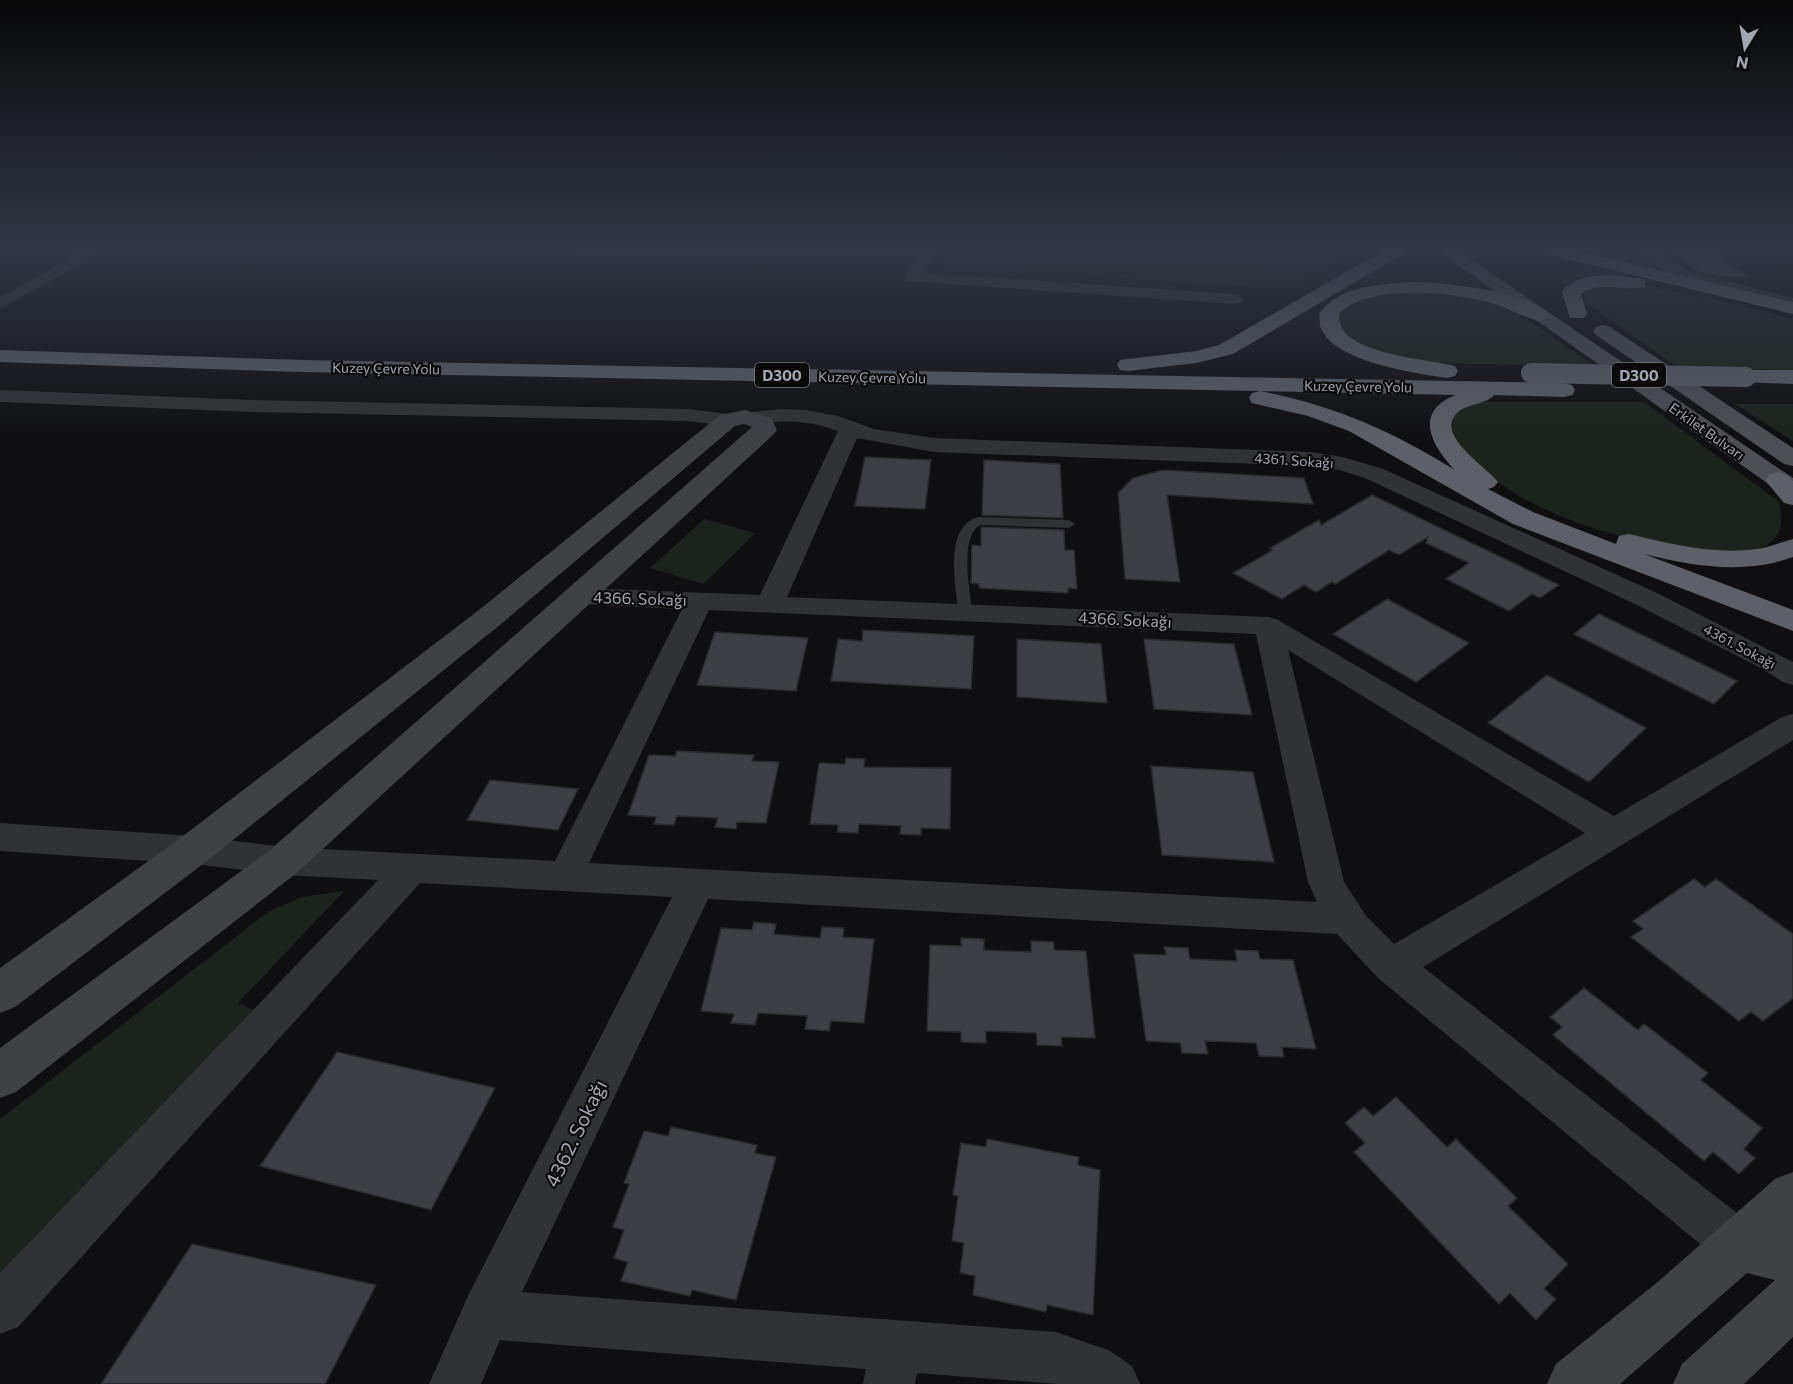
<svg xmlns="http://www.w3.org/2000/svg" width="1793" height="1384" viewBox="0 0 1793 1384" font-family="Commissioner,sans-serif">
<rect width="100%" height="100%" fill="#0f0f11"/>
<!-- built -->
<polygon fill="#1b1c1d" points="951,248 1364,248 1287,289 940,266"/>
<!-- green -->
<g fill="#1c231c">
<polygon points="1555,248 1606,248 1614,253 1631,253 1671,275"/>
<path d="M1643,286L1706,297L1793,319V370L1678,368L1584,301L1583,297C1588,281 1628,286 1643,286Z"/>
<path d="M1411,291L1458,293L1510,308L1595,366L1424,363L1363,347L1342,332L1337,319C1349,295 1387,294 1411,291Z"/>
<path d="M1483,402H1644L1778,501C1793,549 1751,555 1717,552C1681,548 1643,543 1609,533C1562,519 1513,499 1477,464C1466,454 1453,444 1452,428C1450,410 1468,405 1483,402Z"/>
<polygon points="1735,404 1793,404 1793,441"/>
<polygon points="704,519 755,533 703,584 650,568"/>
<polygon points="344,891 238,1003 260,1013 0,1293 0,1119 268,912 302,897"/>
</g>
<!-- building -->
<g fill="#3e3f44" stroke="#292a2d" stroke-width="1.5">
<polygon points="1673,254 1716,255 1750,277 1718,276 1699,271"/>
<polygon points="865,457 931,460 925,509 855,506"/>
<polygon points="984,460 1060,464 1063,518 982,515"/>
<polygon points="1163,470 1304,478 1313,504 1167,495 1180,582 1125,579 1118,493 1133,478"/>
<polygon points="1372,495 1434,525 1559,585 1540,598 1532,594 1509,611 1446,579 1469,563 1426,543 1428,537 1399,555 1389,550 1335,584 1332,582 1316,592 1304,585 1282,599 1233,573 1273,550 1270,548 1319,520 1321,525"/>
<polygon points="981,527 1064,530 1065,550 1074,550 1077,589 1068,588 1068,593 979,588 979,584 971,583 972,545 981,546"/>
<polygon points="1387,599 1411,612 1469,643 1416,682 1333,634"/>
<polygon points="1599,614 1737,681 1714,704 1574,634"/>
<polygon points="863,630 974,636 971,689 831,681 838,639 862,641"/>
<polygon points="715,632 808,638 796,691 697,685"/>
<polygon points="1017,639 1101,644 1107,703 1017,697"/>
<polygon points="1144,639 1234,644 1252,715 1154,709"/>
<polygon points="1547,675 1646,728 1589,782 1488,723"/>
<polygon points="677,751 754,755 752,761 779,762 766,823 737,822 736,829 715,827 718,818 677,816 674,825 654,824 656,817 628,815 649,755 675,756"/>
<polygon points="846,758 865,759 864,767 951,768 950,829 921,828 921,835 900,834 901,826 859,824 858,833 837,832 838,825 810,824 819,763 845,764"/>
<polygon points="1151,766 1253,772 1274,862 1162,855"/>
<polygon points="490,780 578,789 558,830 467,820"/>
<polygon points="1694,879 1705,887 1716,879 1793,934 1793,998 1763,1021 1751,1012 1739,1021 1631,937 1643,929 1633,921"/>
<polygon points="754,922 776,924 774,934 820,938 822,927 844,928 843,937 874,939 864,1023 831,1021 829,1031 805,1029 807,1016 758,1013 755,1025 731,1023 734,1014 701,1011 721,928 752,930"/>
<polygon points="961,938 984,939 984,950 1031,952 1031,941 1054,942 1054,950 1086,951 1095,1038 1061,1037 1062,1046 1037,1045 1036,1033 986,1031 986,1043 961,1042 961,1032 927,1031 930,945 961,946"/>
<polygon points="1164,947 1188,948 1190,959 1237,961 1235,950 1258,951 1260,959 1293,960 1316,1049 1282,1047 1284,1057 1259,1056 1256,1043 1205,1041 1208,1054 1182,1053 1180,1043 1146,1041 1134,954 1166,955"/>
<polygon points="1584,988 1638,1030 1644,1024 1708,1073 1701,1080 1762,1128 1744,1149 1755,1158 1739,1174 1713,1152 1704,1161 1553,1035 1562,1027 1550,1017"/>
<polygon points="337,1052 495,1088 431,1210 260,1166"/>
<polygon points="1396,1097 1447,1147 1456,1139 1517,1198 1508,1206 1568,1264 1544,1289 1556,1299 1536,1320 1510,1293 1499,1304 1354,1152 1365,1143 1345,1123 1364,1107 1373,1116"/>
<polygon points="671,1127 757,1145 755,1153 776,1157 736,1300 692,1290 690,1296 621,1281 628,1262 614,1258 624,1230 613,1227 629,1184 624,1183 644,1131 668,1136"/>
<polygon points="987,1139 1079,1157 1078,1165 1100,1170 1093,1315 1047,1305 1046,1312 973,1295 975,1276 960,1273 964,1243 952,1241 958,1196 953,1195 961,1143 986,1147"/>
<polygon points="192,1244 376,1285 325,1384 101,1384"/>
</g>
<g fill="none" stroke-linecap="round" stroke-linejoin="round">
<!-- lane -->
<path fill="#313235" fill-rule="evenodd" d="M978,517L1069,520L1075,524L1069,528L980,525C959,537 970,590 972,612L965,616L958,612C956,585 943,527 978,517Z"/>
<!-- street -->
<g fill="#313235" fill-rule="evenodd">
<polygon points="90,248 109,248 0,309 0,297"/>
<polygon points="438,248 940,248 924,273 1234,294 1240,295 1243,299 1240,303 1234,304 907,281 905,277 918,257 669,257 446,253"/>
<polygon points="1628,248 1647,248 1692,272 1793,298 1793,308 1680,280"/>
<polygon points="0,390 253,400 688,409 736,415 739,420 736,425 728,426 688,421 253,412 0,402"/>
<path d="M779,409L806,410L838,416L874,429L934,438L1310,452L1343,457L1383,469L1657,593L1793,662V685L1783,682L1759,667L1637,605L1367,479L1340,470L1310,466L934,452L857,438L787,597L1268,617L1278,620L1614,816L1782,717L1793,714V740L1423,967L1756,1228L1763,1245L1756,1262L1739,1269L1722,1262L1378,978L1337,934L708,899L522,1292L1056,1332L1108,1350L1132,1366L1140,1384H1057L917,1373L915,1384H863L866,1369L500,1340L481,1384H429L468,1296L672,897L420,883L18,1327L0,1334V1273L378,880L284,875L193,864L0,851V823L193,836L284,847L555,861L682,609L580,604L570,602L567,596L570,590L580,588L760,595L838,431C819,424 798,420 777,422C766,422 756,425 744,423L741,418L744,413ZM709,610L1256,634L1308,882L1317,902L589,863ZM1288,650L1585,833L1394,944L1367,917L1344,882Z"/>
</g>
<!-- secondary -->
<g fill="#3f4145" fill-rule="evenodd">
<polygon points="745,410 771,418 777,430 773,435 298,872 16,1092 0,1098 0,1048 270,850 752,427 744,424 735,426 501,624 207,861 15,1007 0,1013 0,968 179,839 479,610 720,415"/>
<polygon points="1793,1172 1793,1337 1744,1384 1673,1384 1682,1364 1775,1280 1747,1273 1620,1384 1547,1384 1556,1364 1660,1280 1775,1179"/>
</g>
<!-- primary -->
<g fill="#4d4f54" fill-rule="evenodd">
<polygon points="1434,248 1454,248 1793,478 1793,498 1784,495"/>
<polygon points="1603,325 1610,327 1793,448 1793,466 1784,464 1596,335 1593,331 1596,327"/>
</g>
<!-- highway -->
<g fill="#5d6066" fill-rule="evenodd">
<polygon points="1388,248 1409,248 1406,252 1233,354 1196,363 1128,371 1120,370 1117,365 1120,360 1128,359 1196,351 1219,345"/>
<polygon points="1535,248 1565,248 1793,302 1793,314 1538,252"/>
<path d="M1612,275L1644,279L1646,283L1644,287C1623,292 1601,280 1581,294L1587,314L1584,318H1570L1562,292C1572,277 1595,276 1612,275Z"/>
<path d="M1411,282C1440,282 1532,291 1549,315L1546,319L1539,321C1523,317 1508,308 1491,303C1454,292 1368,283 1339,314C1339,318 1340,324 1342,328C1357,355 1427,359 1455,366L1458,371L1455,376L1447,378C1415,373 1334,362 1321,328C1319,324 1320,318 1319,314C1339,285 1380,285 1411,282Z"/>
<path d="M0,350L303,360L1564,383L1572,385L1575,390L1572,395L1564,397L1494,395C1486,405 1467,403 1457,413C1434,435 1488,468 1498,482L1494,487L1488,489L1533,512L1616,544L1619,536L1629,534C1670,544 1715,555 1757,549C1770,547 1781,542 1793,539V557C1746,575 1691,566 1644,554L1793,610V631L1513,524L1349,431L1308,416L1252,403L1249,398L1252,393L1260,391C1338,407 1387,429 1455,470C1431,446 1413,411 1456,395L303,372L0,362Z"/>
<polygon points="1746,370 1793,370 1793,384 1738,382 1735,377 1738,372"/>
<polygon points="1778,472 1787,475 1793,481 1793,505 1784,503 1765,480 1769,475"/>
</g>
<!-- highway-bridge -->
<polyline stroke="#5d6066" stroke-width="20" points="1531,373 1746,377"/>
</g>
<!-- sky -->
<linearGradient id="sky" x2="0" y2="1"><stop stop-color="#080809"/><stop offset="0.56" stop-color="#313743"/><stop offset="1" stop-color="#313743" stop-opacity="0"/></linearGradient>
<rect width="1793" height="441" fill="url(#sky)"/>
<g text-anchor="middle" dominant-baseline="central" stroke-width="4.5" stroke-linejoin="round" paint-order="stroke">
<!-- far-street labels -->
<g font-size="14" fill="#a1a7b1" stroke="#0a0a0b">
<text transform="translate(386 368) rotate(1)">Kuzey Çevre Yolu</text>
<text transform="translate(872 377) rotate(1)">Kuzey Çevre Yolu</text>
<text transform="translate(1358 386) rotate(1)">Kuzey Çevre Yolu</text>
<text transform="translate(1707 431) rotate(35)">Erkilet Bulvarı</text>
<text transform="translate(1294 460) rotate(4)">4361. Sokağı</text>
<text transform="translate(1740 646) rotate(28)">4361. Sokağı</text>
</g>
<!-- shield labels -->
<g fill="#0a0a0b" stroke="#74787f" stroke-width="1.5">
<rect x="755" y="363" width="54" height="24" rx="4.5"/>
<rect x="1612" y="363" width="54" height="24" rx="4.5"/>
</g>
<g font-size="15" font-weight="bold" fill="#a1a7b1">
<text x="782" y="375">D300</text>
<text x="1639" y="375">D300</text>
</g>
<!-- street labels -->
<g font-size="16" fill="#a1a7b1" stroke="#0a0a0b">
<text transform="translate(640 598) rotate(2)">4366. Sokağı</text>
<text transform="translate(1125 619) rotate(3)">4366. Sokağı</text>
</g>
<!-- near-street labels -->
<g font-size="20" fill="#a1a7b1" stroke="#0a0a0b">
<text transform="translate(575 1133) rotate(-64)">4362. Sokağı</text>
</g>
</g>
<!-- north arrow -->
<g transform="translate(1745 48) rotate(191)" stroke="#0a0a0b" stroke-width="4.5" paint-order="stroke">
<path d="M0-4.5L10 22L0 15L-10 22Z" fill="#a1a7b1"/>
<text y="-9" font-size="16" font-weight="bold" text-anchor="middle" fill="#a1a7b1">N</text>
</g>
</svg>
